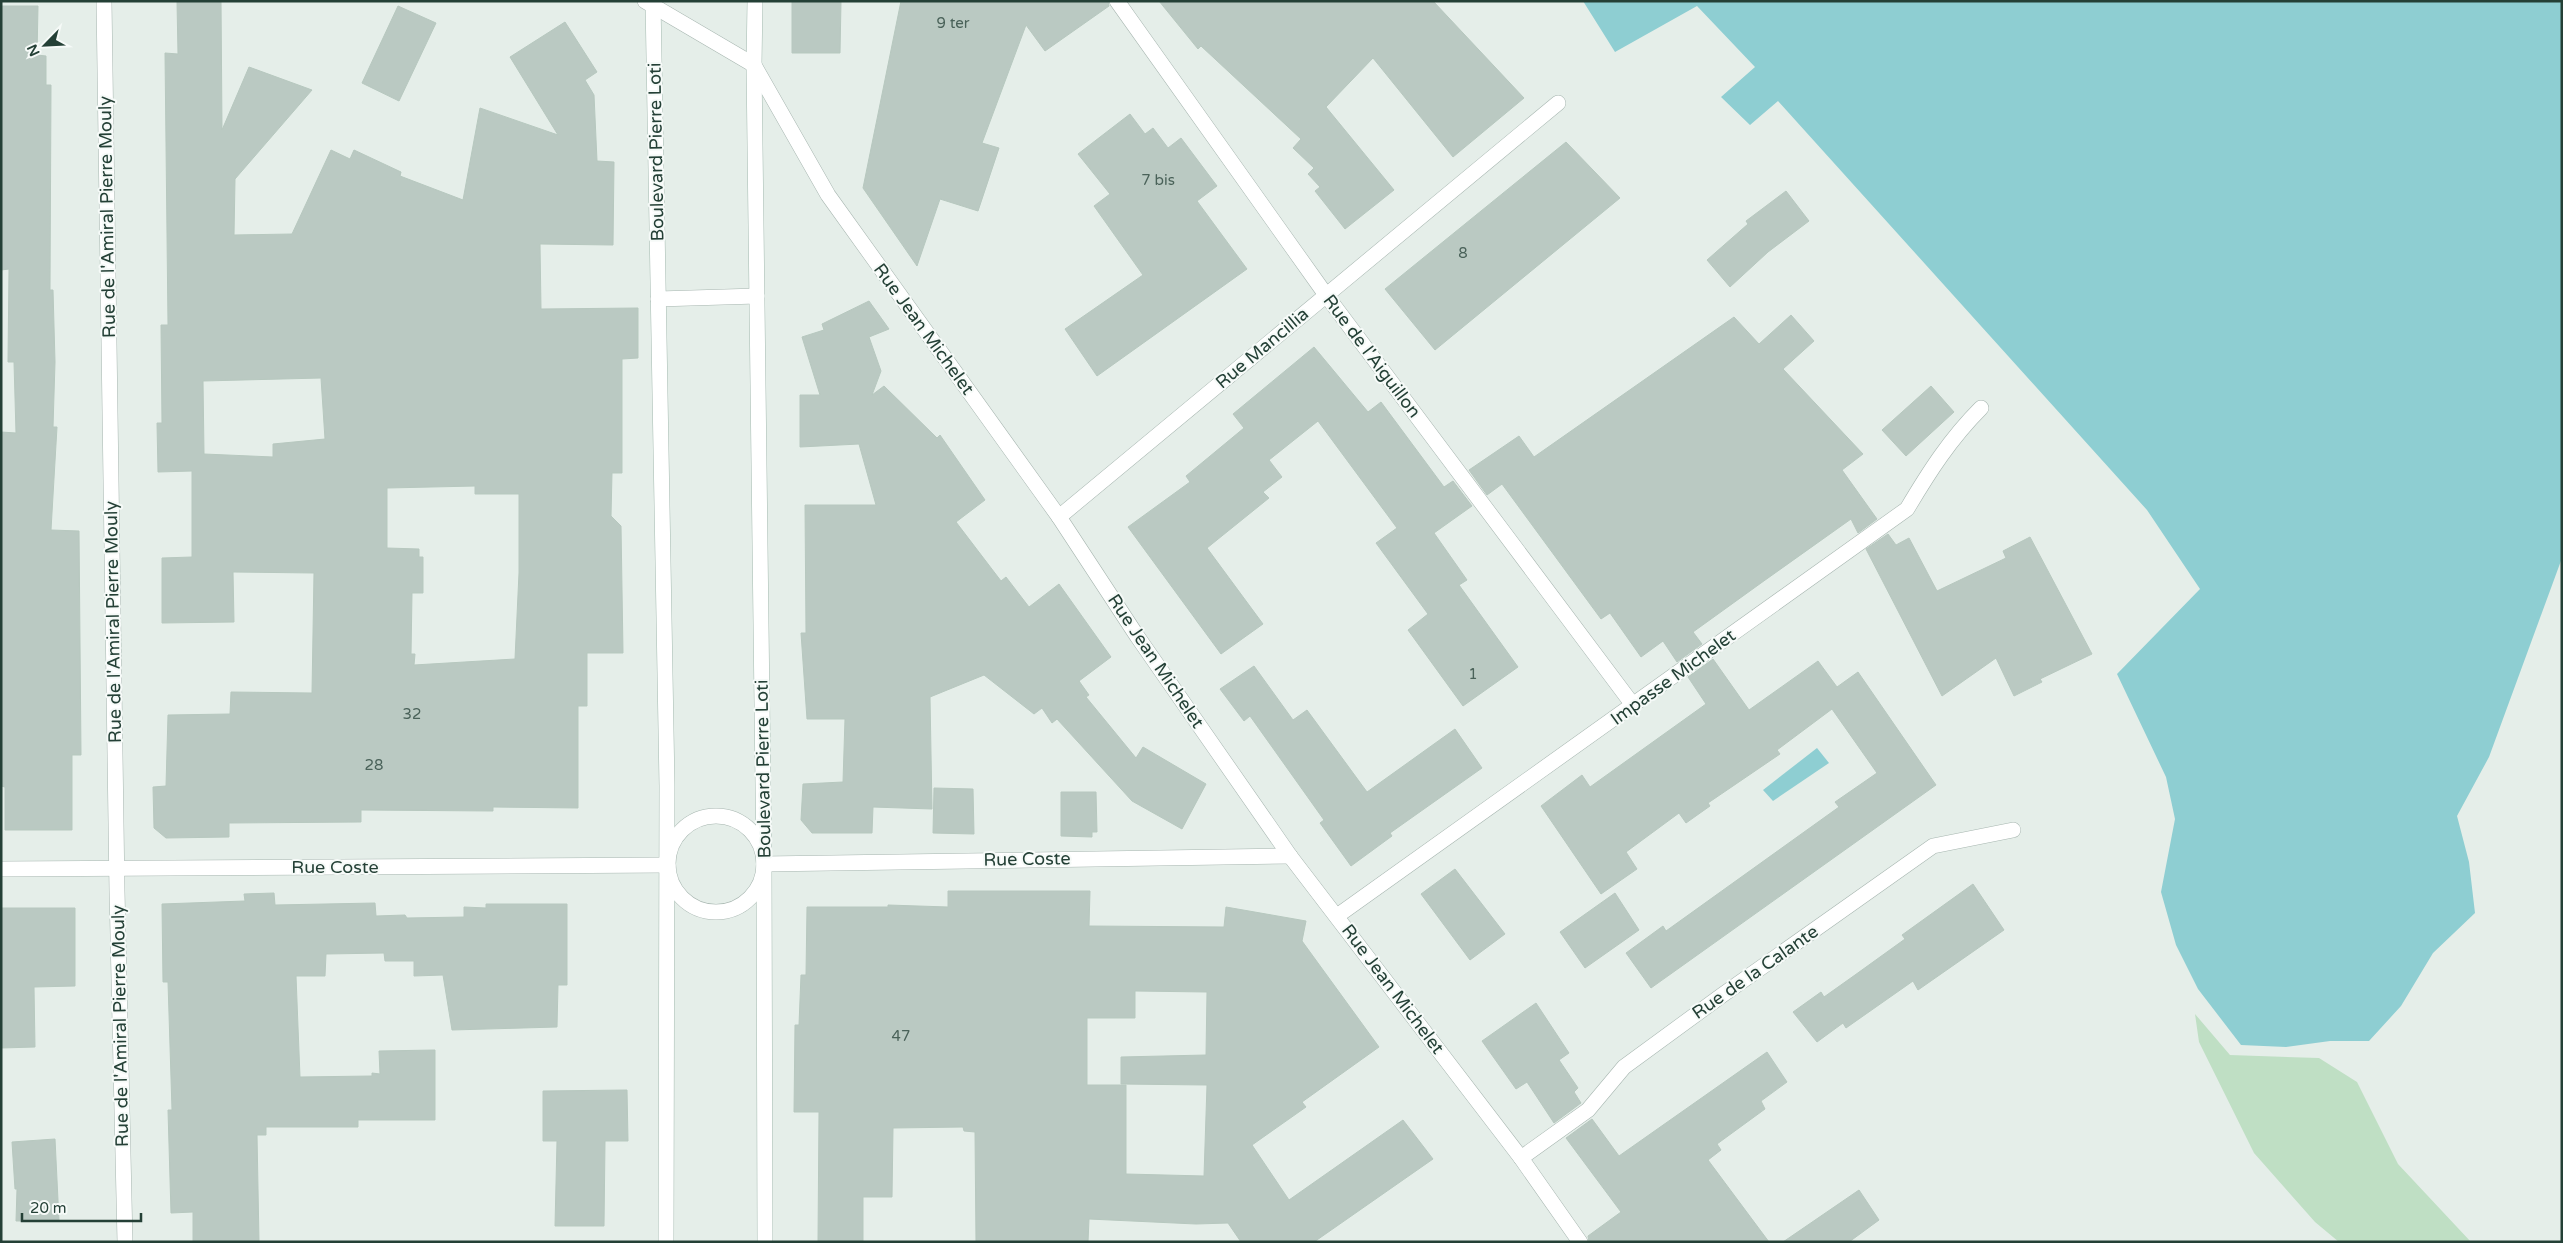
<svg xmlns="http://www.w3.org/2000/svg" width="2563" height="1243" viewBox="0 0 2563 1243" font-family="'Varela Round',sans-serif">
<rect width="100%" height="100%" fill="#e5eee9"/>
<!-- green -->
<polygon fill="#bfdfc4" points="2195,1014 2230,1055 2319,1058 2357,1082 2398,1164 2471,1242 2339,1242 2315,1222 2254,1153 2199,1042"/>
<!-- water -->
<g fill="#8eced2">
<polygon points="1583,1 2562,1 2562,558 2489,757 2457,816 2469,862 2475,913 2433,953 2401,1006 2369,1041 2330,1041 2286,1047 2241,1045 2198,989 2176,945 2161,892 2175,819 2166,777 2117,674 2200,589 2147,510 1778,101 1750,125 1721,97 1755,67 1697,6 1615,52"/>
<polygon points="1817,748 1829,763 1773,801 1763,790"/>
</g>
<!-- building -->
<g fill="#bac9c2" stroke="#b7c8bf" fill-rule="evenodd">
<path d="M177,1H221L222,130L249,67L312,90L235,179L234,235L292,234L331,150L350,159L354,150L401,172L400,176L463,200L480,108L558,135L510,57L565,22L597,72L585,80L594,95L597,161L614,162L613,245L540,244L541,309L638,308V358L622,359V473H612L611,516L621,526L623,653H587V706H578V808L493,807V811L361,810V822L229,823V837L166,838L154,828L153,787L166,786L168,715L230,714L231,692L312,693L314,573L233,572L234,622L162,623V558L192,557V471L158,472L157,423H162L161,325H168L165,53L178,54ZM321,378L325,439L273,444V457L204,454L203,381ZM475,486V494H519V573L515,659L414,665L415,654H411L412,593H423V557H419V549L387,548V488Z"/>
<polygon points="792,1 841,1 840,53 792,53"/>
<polygon points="901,1 1108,1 1109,6 1045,51 1026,25 982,143 999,148 978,211 940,199 917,266 863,188"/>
<polygon points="1159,1 1433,1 1524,98 1453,157 1373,58 1326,107 1394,190 1345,229 1315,191 1320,187 1308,174 1314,168 1293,148 1301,139 1201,46 1198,49"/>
<polygon points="1,6 38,6 37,55 46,56 46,85 51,85 50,290 53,290 55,362 53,427 57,427 51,530 79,531 81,755 72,755 72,830 5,830 5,787 1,786 1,432 16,433 14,362 8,362 9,269 1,270"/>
<polygon points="398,6 436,23 399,101 362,83"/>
<polygon points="1130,114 1145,134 1153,128 1168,148 1181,138 1217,186 1197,201 1247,269 1097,376 1065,329 1143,275 1094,206 1110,194 1078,154"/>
<polygon points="1566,142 1620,198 1435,350 1385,289"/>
<polygon points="1786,191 1809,221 1768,252 1730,287 1707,260 1748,224 1746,221"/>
<polygon points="869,301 889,329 869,337 881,371 872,395 884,386 937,438 940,435 985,500 956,522 1001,581 1006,577 1029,607 1059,584 1111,657 1079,681 1089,695 1086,697 1136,758 1143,747 1206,784 1182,829 1132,801 1057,719 1052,723 1042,708 1034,714 984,675 930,697 932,809 873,807 872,833 812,833 801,820 803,784 843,782 845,719 807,719 801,633 806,633 805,505 876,505 859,444 800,447 800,395 820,395 802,337 824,330 822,324"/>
<polygon points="1791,315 1814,341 1783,369 1863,454 1842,470 1877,519 1858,533 1851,519 1761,583 1693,632 1702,644 1677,662 1663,641 1641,657 1610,613 1601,619 1502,484 1487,495 1469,470 1519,436 1534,457 1734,317 1759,344"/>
<polygon points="1314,347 1368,412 1381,402 1444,487 1453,481 1472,506 1434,533 1467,580 1459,585 1518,667 1463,706 1408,630 1428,614 1376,543 1397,528 1318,421 1269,460 1282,477 1263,492 1269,498 1207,548 1263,624 1221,654 1128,527 1190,482 1186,476 1244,428 1233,414"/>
<polygon points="1931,386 1954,412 1906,456 1882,430"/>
<polygon points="1888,534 1896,545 1909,538 1937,591 2006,558 2003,551 2030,537 2092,654 2040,679 2042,682 2014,696 1996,658 1942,696 1866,549"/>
<polygon points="1713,659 1749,710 1818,661 1837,687 1858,672 1936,785 1651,988 1626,953 1663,926 1666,931 1719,893 1839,807 1835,802 1877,773 1832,709 1777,750 1780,754 1708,803 1710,806 1686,823 1679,813 1626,852 1637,869 1601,894 1541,806 1582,775 1590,787 1706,704 1688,677"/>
<polygon points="1254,666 1293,720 1307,710 1367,792 1455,729 1482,768 1390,833 1392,836 1351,866 1320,823 1324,820 1250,716 1244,721 1220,689"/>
<polygon points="934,788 973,789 974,834 933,833"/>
<polygon points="1061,792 1096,792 1097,832 1092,832 1092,837 1061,836"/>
<polygon points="1455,869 1505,934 1470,960 1421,894"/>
<polygon points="1973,884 2004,930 1918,990 1913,981 1846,1028 1843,1023 1817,1042 1793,1012 1821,992 1824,997 1855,975 1905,939 1902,935"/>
<path d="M948,891H1090L1089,926L1224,927L1226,907L1306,921L1302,941L1379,1047L1302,1102L1306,1107L1252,1145L1289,1200L1403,1120L1433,1159L1314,1242H1241L1228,1223L1196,1224L1089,1219L1088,1242H976L975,1132L964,1131L963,1127L893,1128L892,1197H863V1242H818L819,1112H794L795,1025H799L801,975H806L807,907H888V905L948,907ZM1135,991L1207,992L1206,1055L1121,1057V1084L1207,1085L1204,1176L1126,1174V1085H1087V1018H1135Z"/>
<polygon points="274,893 275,905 375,903 376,916 405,915 407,918 464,917 464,907 486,908 486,904 567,904 567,985 558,985 557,1027 452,1030 443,975 414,976 414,961 385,961 384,953 326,954 325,976 296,976 300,1077 372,1076 372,1073 380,1074 379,1051 435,1050 435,1120 358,1120 358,1127 266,1127 266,1135 257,1135 259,1242 193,1242 193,1212 171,1213 168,1110 172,1110 168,982 163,982 162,904 245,901 244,894"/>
<polygon points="1615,893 1639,930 1585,968 1560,932"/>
<polygon points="1,908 75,908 75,986 34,987 35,1047 1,1048"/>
<polygon points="1536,1003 1569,1053 1559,1060 1578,1088 1574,1092 1581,1103 1554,1123 1527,1082 1516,1089 1482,1041"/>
<polygon points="1767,1052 1787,1082 1761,1101 1765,1109 1717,1144 1721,1150 1708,1160 1769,1242 1589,1242 1588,1236 1621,1212 1566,1138 1592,1119 1619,1156"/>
<polygon points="627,1090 628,1141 605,1141 604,1226 555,1226 557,1141 543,1141 543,1091"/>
<polygon points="55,1139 59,1221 16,1221 17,1189 15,1189 12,1142"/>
<polygon points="1859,1190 1879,1220 1849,1242 1783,1242"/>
</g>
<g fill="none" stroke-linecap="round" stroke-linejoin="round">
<defs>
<g id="street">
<polyline points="104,1 117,891 125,1242"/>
<polyline points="645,1 754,65 828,195 1059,517 1137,636 1290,856 1521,1158 1580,1242"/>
<polyline points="1117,1 1326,295 1633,705"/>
<polyline points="658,299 757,296"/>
<polyline points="1059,517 1558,103"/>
<circle cx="716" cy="864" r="48"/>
<polyline points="764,864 1290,856"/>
<polyline points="1,869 668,865"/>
<path d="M1337,916L1907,509C1929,472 1950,439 1981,408"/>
<polyline points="1521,1158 1588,1110 1624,1067 1721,996 1933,846 2013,830"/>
</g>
<g id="secondary">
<polyline points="653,1 667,786 666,1242"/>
<polyline points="755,1 754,65 764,864 765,1242"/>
</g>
</defs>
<!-- street casing -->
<use href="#street" stroke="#a7b6b0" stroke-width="16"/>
<!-- secondary casing -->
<use href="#secondary" stroke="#a4bab0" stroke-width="16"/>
<!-- street -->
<use href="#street" stroke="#fff" stroke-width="15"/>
<!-- secondary -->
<use href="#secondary" stroke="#fff" stroke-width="15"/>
</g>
<g text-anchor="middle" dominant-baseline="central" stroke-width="4" stroke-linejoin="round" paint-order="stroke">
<!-- number labels -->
<g font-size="15" fill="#4a6259">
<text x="953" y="23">9 ter</text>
<text x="1158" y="180">7 bis</text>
<text x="1463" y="253">8</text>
<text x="1473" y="674">1</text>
<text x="412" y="714">32</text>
<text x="374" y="765">28</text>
<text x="901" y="1036">47</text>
</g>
<!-- street labels -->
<g font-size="18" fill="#244036" stroke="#f6faf8">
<text transform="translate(656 152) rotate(-91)">Boulevard Pierre Loti</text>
<text transform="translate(107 217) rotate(-91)">Rue de l'Amiral Pierre Mouly</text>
<text transform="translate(924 329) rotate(54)">Rue Jean Michelet</text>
<text transform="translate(1262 348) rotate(-40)">Rue Mancillia</text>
<text transform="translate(1372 356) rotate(53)">Rue de l'Aiguillon</text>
<text transform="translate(113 622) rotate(-91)">Rue de l'Amiral Pierre Mouly</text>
<text transform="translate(1156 661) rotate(56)">Rue Jean Michelet</text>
<text transform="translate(1673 677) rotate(-36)">Impasse Michelet</text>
<text transform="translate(763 769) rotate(-91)">Boulevard Pierre Loti</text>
<text transform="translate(1027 859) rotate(-1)">Rue Coste</text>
<text x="335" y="867">Rue Coste</text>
<text transform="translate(1755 972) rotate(-35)">Rue de la Calante</text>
<text transform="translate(1393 989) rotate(53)">Rue Jean Michelet</text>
<text transform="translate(120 1026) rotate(-91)">Rue de l'Amiral Pierre Mouly</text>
</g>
</g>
<!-- border -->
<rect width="2563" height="1243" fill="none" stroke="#244036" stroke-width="5"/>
<!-- north arrow -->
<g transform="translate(45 45) rotate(246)" stroke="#f6faf8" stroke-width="4" paint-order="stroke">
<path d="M0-4L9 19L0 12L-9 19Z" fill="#244036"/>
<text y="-8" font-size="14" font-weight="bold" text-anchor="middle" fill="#244036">N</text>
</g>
<!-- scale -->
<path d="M22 1213v8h119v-8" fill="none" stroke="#244036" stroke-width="2.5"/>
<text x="30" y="1213" font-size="15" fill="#244036" stroke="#f6faf8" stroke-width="4" paint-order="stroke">20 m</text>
</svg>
